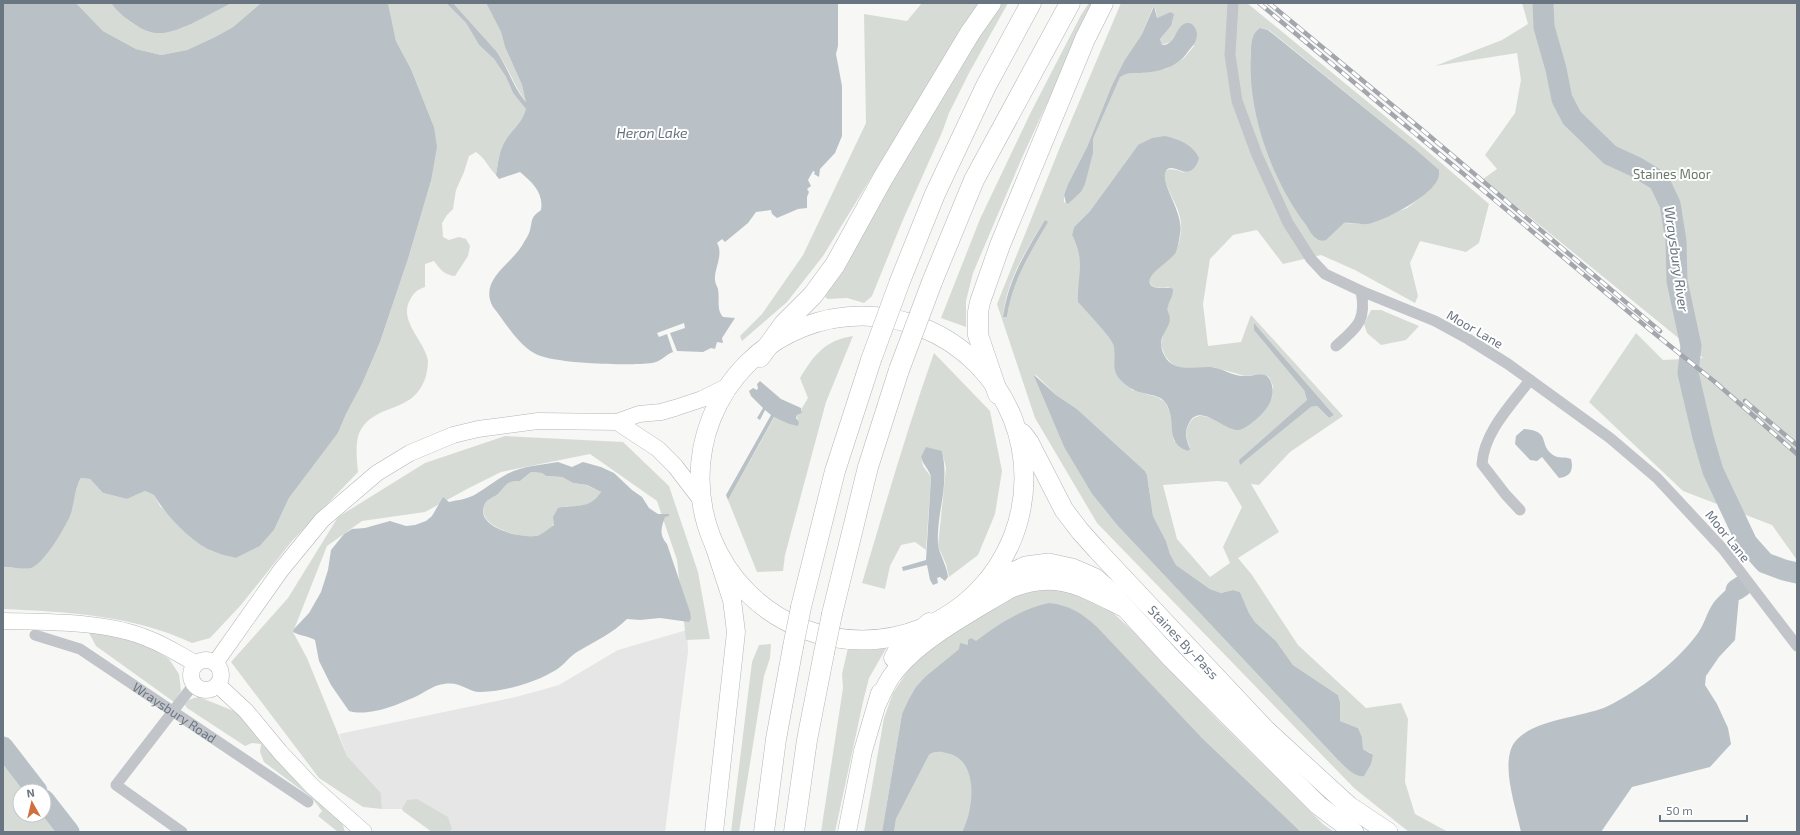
<svg xmlns="http://www.w3.org/2000/svg" width="1800" height="835" viewBox="0 0 1800 835" font-family="'Exo 2',sans-serif">
<rect width="100%" height="100%" fill="#f7f7f5"/>
<!-- built -->
<polygon fill="#e5e6e5" points="687,630 688,652 665,832 432,832 402,809 382,809 381,793 347,756 339,734 516,697 559,685 618,650"/>
<!-- green -->
<g fill="#d6dcd5" fill-rule="evenodd">
<polygon points="76,3 111,3 128,20 138,27 212,12 232,3 261,3 233,27 215,37 187,50 161,55 136,49 103,31"/>
<path d="M387,3H446L466,23L479,45L494,59L506,77L513,93L527,109C522,124 512,129 505,141C499,151 498,164 496,175C487,166 487,160 476,152L469,156L464,172L456,190L453,209L447,215L442,223L443,237L449,240L459,237L466,239L470,246L468,256L455,276C444,275 440,269 434,261L425,264V287C417,290 414,292 410,300C398,321 425,341 428,361C428,365 427,372 426,376C414,414 380,402 362,428C354,438 357,460 358,472L292,541L241,605L210,638L192,643C132,615 68,612 3,609V567L26,569L67,522L78,484L81,478L90,479L103,493L127,499L145,491L154,495L160,506L211,551L236,558L260,546L274,530L289,498L338,433L346,414L362,384L380,342L408,259L431,181L434,127L411,69L396,41Z"/>
<path d="M453,3H486L501,32L505,47L522,85L527,103C514,87 509,68 497,52Z"/>
<polygon points="922,3 978,3 823,256 787,302 742,341 740,336 762,314 803,255 866,123 864,14 907,21"/>
<polygon points="1002,3 1008,3 969,73 949,113 943,130 902,222 872,296 864,303 847,298 828,299 825,297 939,101 958,74 969,52"/>
<polygon points="1089,3 1093,3 1021,160 973,273 966,301 966,327 941,318 980,219 1031,112 1081,15"/>
<path d="M1121,3H1247L1419,144L1489,204L1479,243L1466,252L1420,241L1410,263L1418,296L1415,303L1355,270L1321,255L1283,264L1257,230L1233,235L1210,259L1203,304L1208,346L1241,342L1251,315L1343,416L1290,452L1259,485L1251,484L1279,532L1238,558L1252,575L1298,645L1366,708L1401,703L1408,719L1405,782L1415,814L1448,832H1409L1354,788L1097,523L1035,418L997,304L1060,147ZM1153,7H1155L1157,18L1170,12L1171,26L1160,39L1162,45L1170,42L1183,24L1194,46L1184,58L1166,69L1141,73H1126L1120,76L1093,139L1081,192L1068,204L1064,202V195L1068,184L1087,147L1112,85L1124,61L1142,34ZM1260,28L1269,30L1414,148L1435,184L1421,197L1407,208L1363,224L1344,223L1337,228L1316,239C1289,202 1268,164 1258,118C1256,111 1253,102 1253,95C1253,73 1258,50 1260,28ZM1138,145L1185,173C1148,158 1171,193 1177,208C1180,215 1182,225 1181,232C1180,238 1178,248 1175,253C1169,263 1148,269 1150,282C1152,290 1163,287 1169,287L1167,308L1170,318L1163,335L1161,345L1165,356L1174,366L1186,369L1213,367L1245,376L1262,374L1269,377L1273,386L1272,398L1233,429C1220,423 1198,406 1189,424C1184,433 1187,440 1190,448L1174,441L1170,412L1165,402L1157,397L1132,390L1115,367L1116,354L1113,343L1078,293C1081,270 1083,256 1072,235L1074,227L1090,211ZM1045,220C1030,252 1012,282 1007,317H1003C1006,281 1026,250 1045,220ZM1254,323L1334,415L1329,418L1317,406L1311,407L1241,464L1307,400L1304,390ZM1033,374L1037,376L1056,395L1077,409L1145,471L1147,475L1153,516L1166,541L1170,554L1176,565L1210,589L1221,593L1233,590L1240,592L1249,613L1255,622L1276,641L1293,665L1338,695L1340,702V721L1358,728L1362,737L1363,749L1371,753L1337,759L1117,525L1092,494L1064,447ZM1218,481L1227,482L1242,507L1223,547L1230,563L1210,577L1177,539L1163,485Z"/>
<polygon points="1522,3 1797,3 1797,560 1772,525 1683,491 1589,402 1636,333 1663,360 1703,358 1483,179 1497,169 1485,155 1515,113 1521,80 1517,53 1435,66 1502,40 1528,24"/>
<polygon points="1371,310 1381,310 1419,326 1406,340 1381,345 1367,333 1364,324"/>
<path d="M853,336L826,402L785,555L783,571L757,572L728,500L775,416L789,424L798,425L797,415L802,413V408L808,398L800,378C814,355 825,340 853,336Z"/>
<path d="M934,353L990,411L1002,471L995,514L978,555L949,577L946,564L938,546L946,468L942,451L921,457L923,466L931,477L926,550L915,542L901,545L890,566L885,589L862,583C885,506 907,429 934,353Z"/>
<polygon points="505,436 623,442 669,486 698,572 710,639 686,640 677,560 657,501 590,454 501,472 467,489 425,512 362,521 327,546 293,632 307,658 347,756 381,793 382,809 363,807 319,778 231,662 288,598 338,517 425,463"/>
<path d="M531,472L542,473L546,476L562,477L573,483L586,485L601,492C592,506 581,507 566,506C559,517 550,534 536,536C522,539 477,527 484,506C486,499 493,498 498,494C506,486 507,480 520,481Z"/>
<polygon points="1049,588 1079,592 1103,604 1131,629 1217,719 1323,824 1334,832 1301,832 1201,737 1021,613 989,632 976,642 968,640 968,645 959,649 926,676 902,714 882,832 864,832 884,718 893,693 912,664 951,634 1016,593"/>
<polygon points="88,631 140,641 169,659 179,674 181,691 174,702 96,646"/>
<polygon points="771,644 770,658 764,676 739,832 731,832 752,662 759,645"/>
<polygon points="888,645 869,678 863,702 835,832 821,832 843,688 842,674 848,648 868,650"/>
<path d="M199,697L239,713L342,822L345,832H338L318,816L322,811L312,798L264,762L260,752L261,744L252,743L245,746L187,708L185,705C188,699 193,698 199,697Z"/>
<path d="M938,751C948,753 957,755 963,763C978,781 972,813 962,832H894L896,819L929,755Z"/>
<polygon points="3,759 19,770 36,791 20,791 20,815 44,815 44,803 64,832 3,832"/>
<polygon points="417,799 448,817 452,829 449,832 432,832 403,811 402,809 407,800"/>
</g>
<!-- water -->
<g fill="#b9c1c6" fill-rule="evenodd">
<path d="M3,3H76L103,31L136,49L161,55L187,50L215,37L233,27L261,3L388,4L396,41L411,69L434,127L437,147L431,181L408,259L380,342L362,384L346,414L338,433L289,498L274,530L260,546L236,558C228,556 219,554 212,551C191,542 165,514 154,495L145,491L127,499L103,493L90,479L81,478C73,491 75,509 67,522C61,534 43,564 31,568C22,570 12,567 3,567Z"/>
<path d="M111,3H232C212,12 178,35 156,33C147,32 138,27 131,22C124,17 116,10 111,3Z"/>
<path d="M446,3H453L497,52C508,68 513,87 526,102L522,85L505,47L501,32L486,3H838V46L836,54L842,86V136L835,153L820,169L819,177L814,174L815,172L813,171L808,180L812,188L811,186L807,189L809,192L807,197V208L798,209L777,218L772,214L771,210L756,212L748,223L725,242L722,239L717,243C724,254 714,269 715,280C715,283 717,286 718,289C720,299 716,309 723,317L735,318L722,338L723,343L717,342L715,349L711,348L703,352L677,351L670,333L685,328L684,323L657,333L659,337L667,334L673,352C665,355 661,362 652,363C630,366 551,364 534,353C517,343 505,322 493,307C478,280 512,264 523,244C525,240 529,235 530,230C533,219 530,218 541,210C544,193 532,182 520,172L499,179L496,175C498,164 499,151 505,141C512,129 522,124 526,109L513,93L506,77L494,59L479,45L466,23Z"/>
<path d="M1154,6L1157,18L1170,12L1174,14L1171,26L1160,39L1162,45C1176,46 1176,21 1189,23C1194,24 1197,30 1197,35C1196,44 1192,46 1187,53C1176,68 1159,72 1140,73C1132,73 1127,72 1120,77L1093,139V153L1085,184L1081,192L1068,204L1066,203L1064,195L1068,184L1087,147L1112,85L1124,61L1142,34Z"/>
<path d="M1260,28L1268,30L1414,148L1439,170C1439,173 1439,176 1438,179C1431,196 1389,218 1372,223C1362,226 1353,222 1344,223L1326,240C1323,241 1320,241 1317,239C1313,237 1309,230 1306,225C1272,180 1247,112 1251,55C1251,45 1251,34 1260,28Z"/>
<path d="M1165,136C1179,139 1193,145 1199,158C1191,186 1172,160 1166,171C1159,183 1185,214 1180,234C1179,240 1178,247 1176,252C1172,261 1141,276 1152,286C1157,290 1167,286 1173,289C1173,297 1170,299 1168,306C1166,310 1170,314 1170,318C1170,331 1155,336 1164,355C1174,374 1194,366 1211,367C1223,368 1233,377 1246,376C1255,376 1265,370 1270,380C1279,399 1263,415 1249,425C1245,427 1242,430 1238,430C1224,431 1200,402 1189,423C1184,432 1186,439 1190,449L1188,451C1163,443 1178,419 1165,402C1158,393 1141,395 1132,389C1127,386 1121,381 1118,377C1111,368 1117,354 1113,344C1110,336 1086,311 1078,302C1077,274 1086,263 1072,235L1074,227L1090,211L1138,145L1152,138Z"/>
<path d="M1045,220L1048,222C1030,253 1012,281 1007,317H1003C1008,280 1026,251 1045,220Z"/>
<polygon points="1254,323 1334,415 1329,418 1317,406 1311,407 1240,465 1239,460 1307,400 1304,390 1254,330"/>
<path d="M1033,374L1056,395L1077,409L1145,471L1147,475L1153,516L1166,541L1170,554L1176,565L1210,589L1221,593L1233,590L1240,592L1249,613L1255,622L1276,641L1293,665L1338,695L1340,702V721L1358,728L1362,737L1363,749L1373,755L1371,764L1364,776C1354,778 1344,765 1337,759L1117,525L1092,494L1064,447Z"/>
<polygon points="760,381 781,399 801,408 802,413 797,415 796,418 799,422 798,426 789,424 774,417 728,500 726,495 771,415 765,410 760,420 757,418 763,408 751,396 749,391 753,388 757,390 758,388 757,384"/>
<path d="M1524,429C1552,431 1538,445 1553,455C1559,459 1565,456 1571,459C1574,470 1570,477 1559,478L1542,457L1537,461L1530,460L1515,444L1516,436Z"/>
<path d="M926,447L942,451C950,487 936,512 938,545C939,553 947,566 948,577L945,581L940,577L937,578L938,583L933,585L930,580L927,565L903,571L902,567L926,560L931,477C929,469 923,465 921,457Z"/>
<path d="M558,462L572,467L583,462L601,467L614,473L632,490L642,497L649,508L658,514H669V516L665,517C661,528 659,535 667,544L690,612L691,618L689,622L660,618L640,620L627,619C613,633 594,642 577,652C569,657 564,665 556,670C534,683 507,691 481,692C469,693 461,681 444,684C435,685 426,691 419,695C400,704 370,717 349,711L331,685L319,661L315,640C309,636 300,636 293,632L294,629L309,613L321,592L328,570L331,550L344,534L352,529L365,528L390,521L406,526L415,525L426,521L432,516L443,497L449,502C458,500 468,499 476,494C486,488 496,480 507,474C522,466 541,465 558,462ZM531,472L542,473L546,476L562,477L573,483L587,485L601,492C589,510 576,504 558,508L553,517L554,525C549,528 541,536 535,536C521,538 476,528 484,506C486,499 493,498 498,494C506,486 507,480 520,481Z"/>
<path d="M1729,587L1736,590L1739,597L1735,640L1719,657L1706,676L1705,685L1717,704L1728,728L1731,744L1710,767L1632,787L1601,832H1521C1516,808 1503,772 1511,749C1522,719 1584,718 1608,706C1640,690 1674,664 1695,637C1704,627 1706,613 1714,602C1718,597 1724,592 1729,587Z"/>
<path d="M1049,603C1069,605 1082,613 1097,627L1201,737L1301,832H962C974,810 980,759 946,753C939,751 935,751 929,755L896,819L894,832H882L902,714L909,699L916,687L926,676L959,649L960,643L968,645V640L971,638L976,641C997,625 1023,608 1049,603Z"/>
</g>
<g fill="none" stroke-linecap="round" stroke-linejoin="round">
<!-- river -->
<g stroke="#b9c1c6" stroke-width="21">
<polyline points="1543,3 1544,27 1556,69 1562,99 1572,118 1610,155 1636,167 1659,181 1670,204 1676,241 1677,281 1691,346 1688,373 1703,437 1713,471 1747,543 1765,563 1784,570 1797,573"/>
<polyline points="1736,590 1742,586"/>
<polyline points="3,747 37,791"/>
<polyline points="44,800 69,832"/>
</g>
<defs>
<g id="secondary">
<polyline points="617,422 658,449 675,466 698,496"/>
<path d="M3,621C48,622 108,621 149,639C165,645 180,655 195,663"/>
<circle cx="206" cy="675" r="15"/>
<polyline points="216,662 281,570 322,520 377,473 410,453 453,435 478,429 538,421 617,422 639,414 661,412 675,408 702,399 728,386"/>
<polyline points="218,685 246,711 280,752 312,786 364,832"/>
</g>
<g id="primary">
<polyline points="893,658 897,651 929,622"/>
<path d="M877,704C882,694 886,683 893,674C918,640 972,612 1008,590C1054,569 1082,587 1122,607"/>
<polyline points="714,832 736,632 732,600 714,545"/>
<polyline points="847,832 863,751 880,693"/>
</g>
<g id="trunk">
<circle cx="862" cy="478" r="162"/>
<path id="s2" d="M1022,433L1029,442L1064,510L1080,531L1097,550L1266,730L1349,806L1388,832"/>
<polyline points="990,582 1026,566 1049,563 1072,568 1095,578 1110,591 1172,659 1318,805 1354,832"/>
</g>
<g id="motorway">
<polyline points="900,281 935,194 986,86 1031,3"/>
<polyline points="932,282 974,180 1070,3"/>
<polyline points="760,357 784,324 813,295 835,265 883,178 970,33 991,3"/>
<polyline points="998,394 978,335 978,312 980,302 1000,245 1085,39 1103,3"/>
<polyline points="801,607 835,471 871,360"/>
<polyline points="832,614 868,467 899,370"/>
<polyline points="764,832 776,739 793,647"/>
<polyline points="794,832 807,740 824,653"/>
</g>
</defs>
<!-- secondary casing -->
<use href="#secondary" stroke="#b2b6ba" stroke-width="17"/>
<!-- primary casing -->
<use href="#primary" stroke="#b3b6ba" stroke-width="19"/>
<!-- trunk casing -->
<use href="#trunk" stroke="#b3b5b9" stroke-width="20"/>
<!-- motorway casing -->
<use href="#motorway" stroke="#b3b5b9" stroke-width="21"/>
<!-- minor -->
<g stroke="#c1c4c8" stroke-width="11">
<polyline points="1233,3 1230,55 1237,101 1257,155 1288,223 1311,259 1325,274 1361,291 1435,321 1468,339 1508,364 1610,438 1657,478 1723,549 1797,646"/>
<path d="M1336,346C1357,327 1367,321 1361,291"/>
<path d="M1520,510L1506,495L1482,464C1484,432 1511,405 1530,380"/>
<path id="s1" d="M35,635L80,649L308,802"/>
<polyline points="182,832 116,785 194,684"/>
</g>
<!-- secondary -->
<use href="#secondary" stroke="#fff" stroke-width="16"/>
<!-- primary -->
<use href="#primary" stroke="#fff" stroke-width="18"/>
<!-- trunk -->
<use href="#trunk" stroke="#fff" stroke-width="19"/>
<!-- motorway -->
<use href="#motorway" stroke="#fff" stroke-width="20"/>
<defs>
<g id="rail">
<polyline points="1259,3 1649,329 1715,382 1797,454"/>
<polyline points="1269,3 1426,133 1660,331"/>
<polyline points="1745,401 1797,445"/>
</g>
</defs>
<!-- rail casing -->
<use href="#rail" stroke="#a3a7ad" stroke-width="4.5"/>
<!-- rail -->
<use href="#rail" stroke="#fff" stroke-width="3" stroke-dasharray="9" stroke-linecap="butt"/>
<defs>
<g id="motorway-bridge">
<polyline points="871,360 900,281"/>
<polyline points="899,370 932,282"/>
<polyline points="793,647 801,607"/>
<polyline points="824,653 832,614"/>
</g>
</defs>
<!-- motorway-bridge casing -->
<use href="#motorway-bridge" stroke="#b3b5b9" stroke-width="21" stroke-linecap="butt"/>
<!-- motorway-bridge -->
<use href="#motorway-bridge" stroke="#fff" stroke-width="20"/>
</g>
<g text-anchor="middle" dominant-baseline="central" stroke-width="4" stroke-linejoin="round" paint-order="stroke">
<!-- park labels -->
<g font-size="13" fill="#6a7a68" stroke="#fff">
<text x="1672" y="174">Staines Moor</text>
</g>
<!-- street labels -->
<g font-size="13" fill="#6a7582" stroke="#fff">
<text transform="translate(1475 329) rotate(30)">Moor Lane</text>
<text transform="translate(1728 536) rotate(51)">Moor Lane</text>
<text stroke="none"><textPath href="#s2" startOffset="266">Staines By-Pass</textPath></text>
<text stroke="none"><textPath href="#s1" startOffset="161">Wraysbury Road</textPath></text>
</g>
<!-- water labels -->
<g font-size="14" font-style="italic" fill="#66747e" stroke="#fff">
<text x="652" y="132">Heron Lake</text>
<text transform="translate(1677 259) rotate(82)">Wraysbury River</text>
</g>
</g>
<!-- border -->
<rect width="1800" height="835" fill="none" stroke="#6a7582" stroke-width="8"/>
<!-- north arrow -->
<g transform="translate(32 803) rotate(352)"><circle r="19" fill="#ffffff" stroke="#c3c8cd"/>
<path d="M0-3L7 15L0 10L-7 15Z" fill="#cf713e"/>
<text y="-6" font-size="11" font-weight="bold" text-anchor="middle" fill="#6a7582">N</text>
</g>
<!-- scale -->
<path d="M1660 815v6h87v-6" fill="none" stroke="#6a7582" stroke-width="2"/>
<text x="1666" y="815" font-size="12" fill="#6a7582" stroke="#ffffff" stroke-width="3" paint-order="stroke">50 m</text>
</svg>
